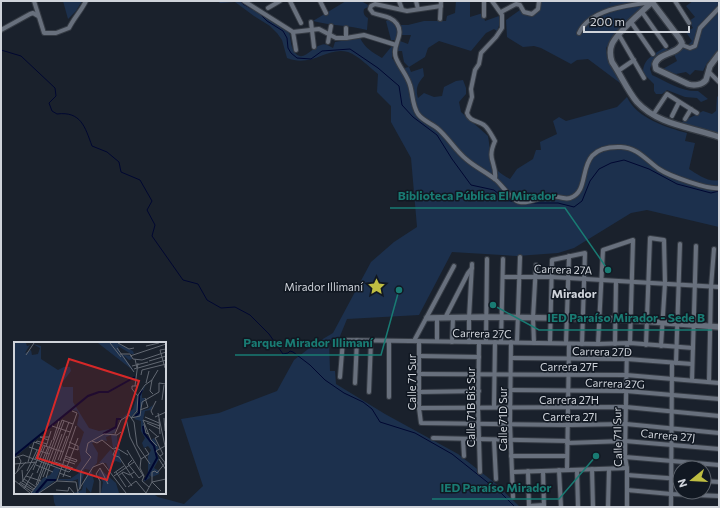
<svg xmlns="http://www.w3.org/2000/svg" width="720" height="508" viewBox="0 0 720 508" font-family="Commissioner,sans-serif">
<rect width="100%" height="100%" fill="#1a212c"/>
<!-- green -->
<g fill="#1c304d">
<polygon points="63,1 82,1 76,11 68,19"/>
<path d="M218,1H243L289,32C291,38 290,45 294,51C302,65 313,46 321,45C325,43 329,46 333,48L335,42L360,38C365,48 372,52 382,58L392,46L393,47L392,58L400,69L409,67L404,62L402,51H398L400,41L408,44L411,35H402L401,25H408L424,21H446L447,16L455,13L456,1H470V17L483,13L485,21L499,16L500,23L497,31L494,29L486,33L471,51L439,41L428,48L425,57L409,67L411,72L423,68L424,76C418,83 415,88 418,98L424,93L434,97L442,96L444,87L456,81L463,80L466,88V94L459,102L461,112L488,136C492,158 487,167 510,179L517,169L533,159L536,150H541L540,142L557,134L553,121L559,117L566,121L617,107L627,97C636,118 668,128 687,133L685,141L695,143L689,169C697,174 709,183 719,180V227L647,210L631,213L574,248L558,253L517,256L452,252L419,315L347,319L338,341L329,342L330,371H335L336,384L385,414L458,454L495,483L520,507H56L54,502L53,493H152L158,497L184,504L203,486L181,419L219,413L277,391L294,360L316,343L333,333L371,262L394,242L417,227L411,158L391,122V106L377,92L378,74C369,67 359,56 348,52C328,46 312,68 287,58L282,40L277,33L270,26L254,16L235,2L220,3Z"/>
<path d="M346,1H361L370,6L364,9C363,13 364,16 368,18L367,30C349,25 331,26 313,21Z"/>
<path d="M540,1H608L610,3L613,1H650L613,37L606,48L607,57L624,86L588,59L577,60L571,64L541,48L534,46L523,47L507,37L506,20L520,10C528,21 541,14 540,1Z"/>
<polygon points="693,1 719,1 719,50 707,63 703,71 695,70 690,75 686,72 676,74 661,70 677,61 674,54 686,45 687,46 692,41 686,32 693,28 689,21 695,17 686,6"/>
<path d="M390,19C398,25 398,32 396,40H391L386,21Z"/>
<path d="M665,47L668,50L672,47L674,49L652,62L650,69L652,75C667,82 682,92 698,91L708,99L701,102L697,98L685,97L667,90L662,94H656L654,91V84L643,73C643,58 654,55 665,47Z"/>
<polygon points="719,95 719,135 680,123 703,111 712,114 716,111 717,97"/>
</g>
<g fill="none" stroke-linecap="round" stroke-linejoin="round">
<!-- stream -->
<g stroke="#000731" stroke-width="1">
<polyline points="240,1 243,4 252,9"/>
<polyline points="257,11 267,21 283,31 287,38 288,48 291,53 297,58 311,59 322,51 350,49 378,68 399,86 402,105 413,117 437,135 452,159 471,185 494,190 506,200 515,202"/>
<path d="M1,50L21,56L55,88L56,96L49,103L52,111L57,114C81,111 85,127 92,146L107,152L119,162L121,172L140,180L152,201L147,210L155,225L152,236L183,280L198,284L207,300L221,308L235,307L250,315L269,334L283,354L288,353L290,351L293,352L310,365L325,380L344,393L363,402L372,409L380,422L415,433L452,454L501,493L515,507"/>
<polyline points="532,203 558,203 574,207 582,201 590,181 599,169 611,163 624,160 649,169 677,184 711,193 719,191"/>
</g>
<defs>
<g id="street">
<path d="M34,1L44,33H56L69,28C74,18 81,11 86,1"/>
<polyline points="244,1 293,32"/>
<polyline points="290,1 301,23"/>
<polyline points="320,1 326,13"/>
<polyline points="399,1 402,9"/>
<polyline points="416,1 418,9"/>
<path d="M492,1L502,15V28L496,37L481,53L479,64L475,70L471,89L472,97L467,113C469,121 478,121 484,125C489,129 492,136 495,141C486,161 497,162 495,179"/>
<polyline points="675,1 689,23"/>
<path d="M441,6L407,11L375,4L371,6L370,9L373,13C381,16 392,16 397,24C405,35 391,46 396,58C400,68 407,75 410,85C413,94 412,105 418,114C423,121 431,123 437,128C448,137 455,150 466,159C475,167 486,172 496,180C502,185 512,201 520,202C529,204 540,197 549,196C556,195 563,200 570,198C595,190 570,145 621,147C638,148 646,160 659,169C669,176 709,190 719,188"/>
<polyline points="268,8 280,1"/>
<polyline points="501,12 516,4 520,5 524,12 532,14 538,9 539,1"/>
<polyline points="642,12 666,46"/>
<polyline points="484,16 484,1"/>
<polyline points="440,19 441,1"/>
<polyline points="311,22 314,47"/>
<polyline points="631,22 653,54"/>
<polyline points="1,30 30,14 33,13 38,16"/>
<polyline points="293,32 319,29 336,38 346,38 364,35 396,45"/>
<polyline points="293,32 296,50"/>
<path d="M579,33C590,9 629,5 652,2"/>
<polyline points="619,35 644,78"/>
<polyline points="346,38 346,28"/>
<polyline points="328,42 331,26"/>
<polyline points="682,45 690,48 695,46 700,28 719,8"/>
<polyline points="618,71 634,60"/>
<polyline points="708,71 719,82"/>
<polyline points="653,115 667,94 697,113"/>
<polyline points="672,116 679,102"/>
<polyline points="685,119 691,109"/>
<polyline points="503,277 552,277 719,287"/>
<polyline points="445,318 468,273 472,268"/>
<polyline points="414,341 454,266"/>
<polyline points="419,341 419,408 421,423 568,425 626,424 719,433"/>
<polyline points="437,341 437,318"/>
<polyline points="452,342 453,318"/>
<polyline points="469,342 469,318 472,264"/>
<polyline points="479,342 478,407 480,472"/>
<polyline points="486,342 487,259"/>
<polyline points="501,342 503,259"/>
<polyline points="511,342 510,423 513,497"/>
<polyline points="517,342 520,257"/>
<polyline points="534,343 533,318 536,265"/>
<polyline points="550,343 552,260 585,253 582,344"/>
<polyline points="566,343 569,256"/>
<polyline points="598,344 603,250 633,240 630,343"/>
<polyline points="615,344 616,281"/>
<polyline points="627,344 625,457 627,468 627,507"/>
<polyline points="646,345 650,238 664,240 665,283 661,346"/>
<polyline points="420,356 479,357"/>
<polyline points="511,358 627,359 692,364"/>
<polyline points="676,363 680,244"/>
<polyline points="419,374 626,375 719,383"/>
<polyline points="340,377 343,340 598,344 630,343 693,348"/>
<polyline points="692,380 696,246"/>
<polyline points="709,381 711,287 714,249"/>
<polyline points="355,383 357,340"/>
<polyline points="511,390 626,391 719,399"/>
<polyline points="369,392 371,340"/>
<polyline points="419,392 479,391"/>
<polyline points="389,397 389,341"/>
<polyline points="494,407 495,342"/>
<polyline points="419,408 626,407 719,416"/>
<polyline points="433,438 568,441"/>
<polyline points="463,439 464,456"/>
<polyline points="494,440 496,479"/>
<polyline points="567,443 625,441 719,449"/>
<polyline points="511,456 567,456"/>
<polyline points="625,457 719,465"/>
<polyline points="592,469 593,507"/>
<polyline points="559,470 561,507"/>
<polyline points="567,470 569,344"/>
<polyline points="577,470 578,507"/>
<polyline points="528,471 529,507"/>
<polyline points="543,471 544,507"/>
<polyline points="513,472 627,468"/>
<polyline points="627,475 680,479"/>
<polyline points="704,481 719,482"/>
<polyline points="627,490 671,494 719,496"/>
<polyline points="529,506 544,505"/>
<polyline points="608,507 609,469"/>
<polyline points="671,507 672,364"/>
</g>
<g id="secondary">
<path d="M653,1C643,11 617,32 612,44C609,51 610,56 612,62C621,75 627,90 637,102C658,125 691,127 719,137"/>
<path d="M652,2L680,39L682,43C678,55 659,52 655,64L656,69L688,84C694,86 702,85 706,80L710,66L719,54"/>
<polyline points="427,318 486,317 615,319 719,327"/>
</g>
</defs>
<!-- street casing -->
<use href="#street" stroke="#353b44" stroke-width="6"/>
<!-- secondary casing -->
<use href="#secondary" stroke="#353b44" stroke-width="8"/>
<!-- street -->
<use href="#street" stroke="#68707d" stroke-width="4"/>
<!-- secondary -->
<use href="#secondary" stroke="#68707d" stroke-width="5.5"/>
</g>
<!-- icons -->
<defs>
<symbol id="sight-bare" viewBox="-9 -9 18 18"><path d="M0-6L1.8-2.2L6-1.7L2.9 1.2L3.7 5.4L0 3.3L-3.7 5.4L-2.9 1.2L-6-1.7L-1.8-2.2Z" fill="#bfbe42" stroke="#111822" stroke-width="2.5" paint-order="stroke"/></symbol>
</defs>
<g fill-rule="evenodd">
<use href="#sight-bare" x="364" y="274" width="25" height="25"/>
</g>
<g text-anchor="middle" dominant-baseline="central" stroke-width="3" stroke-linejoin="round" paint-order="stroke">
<!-- street labels -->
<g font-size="11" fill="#cfd3da" stroke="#111822">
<text transform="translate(563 269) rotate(2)">Carrera 27A</text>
<text transform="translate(482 333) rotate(1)">Carrera 27C</text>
<text transform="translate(602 351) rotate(1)">Carrera 27D</text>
<text x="569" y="366">Carrera 27F</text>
<text transform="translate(411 382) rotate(-90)">Calle 71 Sur</text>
<text transform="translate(615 383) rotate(2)">Carrera 27G</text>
<text x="569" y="399">Carrera 27H</text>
<text transform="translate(470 407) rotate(-90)">Calle 71B Bis Sur</text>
<text x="570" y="416">Carrera 27I</text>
<text transform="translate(502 419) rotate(-90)">Calle 71D Sur</text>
<text transform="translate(668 435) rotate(5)">Carrera 27J</text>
<text transform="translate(617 437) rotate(-91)">Calle 71I Sur</text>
</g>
<!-- poi labels -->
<g font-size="11" fill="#cfd3da" stroke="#111822" text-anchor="end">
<text x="363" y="286">Mirador Illimaní</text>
</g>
<!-- neighbourhood labels -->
<g font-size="12" font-weight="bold" fill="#cfd3da" stroke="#111822">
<text x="574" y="293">Mirador</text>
</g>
</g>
<!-- overview -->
<g transform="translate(14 342)">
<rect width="152" height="152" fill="#1a212c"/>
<path d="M0,1H12L13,4L16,3L11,11L17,8L18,13L24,12L26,6L19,2L27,4V17L44,28L50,25H56L57,29L47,42L49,45H59V60L75,86L85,89L101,86L104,76L109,75L119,67L123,54V68L117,75L115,73L104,77L101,91H97L103,93L104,106L102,103L100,107L99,106L97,93L92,95L93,99L89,98L78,101L84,111L83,121L76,128L71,127L68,130L70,132L65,149L64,137L58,139L44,138L43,137H56L65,131L61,128L67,119L65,105L70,90L63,83L65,73L63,69L57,68L0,116ZM84,1H103L119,9L120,12H117L104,4L106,12L117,14L118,17L115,18L109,13L120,29ZM132,43L128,51V56H131L126,69L134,67L139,63L137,68L131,69L129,78L132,92L137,98L140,96L145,107L142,109L145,117L140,126L145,129V132L138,135L135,133L136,136L129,140L134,131V114L137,108L134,104L130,106L128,101L131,96L127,89V79L120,77L124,73L118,75L124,69V54ZM97,107L99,112L101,113V108L105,107L107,119V121L102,119L98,121L97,132L92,121H85ZM41,125L46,127L42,138L25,151H17L29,136L36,133ZM77,127L80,139L77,151L72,145V151H67V149V151H60L68,148L70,138ZM86,127L102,141L105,151H87L89,140L84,133Z" fill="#1c304d"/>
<path fill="none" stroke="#000731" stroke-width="2" d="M121,74L125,71V54L128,48M129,84L130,91L140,104L143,116L131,138M89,92L102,85L103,77H107M0,114L74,54L85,50H94L121,35M22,151L33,138H42"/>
<path fill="none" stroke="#626872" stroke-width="1" d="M96,1L107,15M104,1L115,7L120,6M132,4L145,1M103,6L120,30M106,12H116L119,17L128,18L152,10M12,13L20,1M116,14L152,2M135,19L152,14M118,24L134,20M124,26L152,18M151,26L146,8L152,7M120,27L123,26L121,17M127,33L128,28L152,22M132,41L135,29M121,44L124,21M124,44H118V47L124,54M139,52L136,49L138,38L144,28M148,58L150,43M126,68L134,65L131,56M144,71L151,104M139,73L137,69L142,59M131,75L145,81M141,75L152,70M112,76L116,95L127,117L126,126L130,134M117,76L126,74L128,60L145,50V41L152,42M117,76L123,69L124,53L131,43L138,38M150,76L151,89M145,77L146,92M129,78L137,98L143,104M129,78L146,84M133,81L146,87M130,82L132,91L135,92M38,84L56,90M135,87L144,95M101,92L107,78L115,73L120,80L123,103L136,122M145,94L141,96L149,112L146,114M34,98L26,95H35M39,98L45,79M78,99L83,101L88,98L99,107L104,106M22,101L23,99L33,102M151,104L142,109L152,122M15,105L35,112M32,105L37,89M54,105L64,108V104L55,100M101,105L114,113M101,108L99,113L105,115L119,136M113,108L130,135M51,114L63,118L62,120L51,116M0,116L9,113L55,130L57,128L40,122M21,117L27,103M127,117L135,112L131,106M145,117L152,128M44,118L53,94M49,118L61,122M118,118L114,122L118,127L125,136L129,133M25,119L31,104M46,119L63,71L58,69M14,120L20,100L49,110M41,120L59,126M0,122L23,120M34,122L50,79M22,123L39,130M37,123L48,92M39,123L55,80M8,128L9,139L20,147M19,128L29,104M13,129L23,108M3,130L7,119L4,114M102,130L112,145M23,131L34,105M45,131L57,135M100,131L110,124M108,131L118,144M0,133L12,120M12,134L27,139M100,134L120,120M104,134L109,130L116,133L120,130M130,134L128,139L135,145M29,135L34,122M49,135L64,96M32,136L36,123M10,137L22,145M0,138L16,151M43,139L62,84M43,139L62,140L64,151M6,140L19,148M8,140L21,120M138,140V130L141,129L143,131L152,120M138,140L152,137M138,140L147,149M5,141L18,150M22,143L38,98M114,145L122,139L132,151M10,147L19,131M66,147L67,129L77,115L72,110L74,101L90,92L103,93L107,90M42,148L54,149L55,145L60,151M64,149L79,125L89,121L112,151M17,151L24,142L48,78L59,82M25,151L43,139M86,151V139L82,132L86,126L94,142M132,151L138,140"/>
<path fill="#d62828" fill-opacity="0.15" stroke="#d62828" stroke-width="2" d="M55,17L125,39L93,138L23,116Z"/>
<rect width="152" height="152" fill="none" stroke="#cfd3da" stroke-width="2"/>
</g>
<!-- callouts -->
<path fill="none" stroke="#197b73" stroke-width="1.5" d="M608 270L565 208H390M493 305L539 330H712M399 290L381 355H235M596 456L559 499H432"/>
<g fill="#197b73" stroke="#111822" stroke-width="1.5">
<circle cx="608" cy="270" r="4"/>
<circle cx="493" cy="305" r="4"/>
<circle cx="399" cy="290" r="4"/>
<circle cx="596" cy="456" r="4"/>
</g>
<g font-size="12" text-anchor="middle" font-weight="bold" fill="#197b73" stroke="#111822" stroke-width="3" stroke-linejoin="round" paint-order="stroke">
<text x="477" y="200">Biblioteca Pública El Mirador</text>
<text x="626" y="322">IED Paraíso Mirador - Sede B</text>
<text x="308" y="347">Parque Mirador Illimaní</text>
<text x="496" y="492">IED Paraíso Mirador</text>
</g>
<!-- border -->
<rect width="720" height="508" fill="none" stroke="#cfd3da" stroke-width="4"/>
<!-- north arrow -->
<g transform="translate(692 480) rotate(252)"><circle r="19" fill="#111822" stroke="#5d636c"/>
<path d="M0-3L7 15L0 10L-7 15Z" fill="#bfbe42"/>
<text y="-6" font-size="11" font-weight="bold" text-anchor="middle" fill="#cfd3da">N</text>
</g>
<!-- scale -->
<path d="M584 26v6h105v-6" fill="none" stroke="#cfd3da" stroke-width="2"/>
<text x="590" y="26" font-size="12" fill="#cfd3da" stroke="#111822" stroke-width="3" paint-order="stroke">200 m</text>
</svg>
